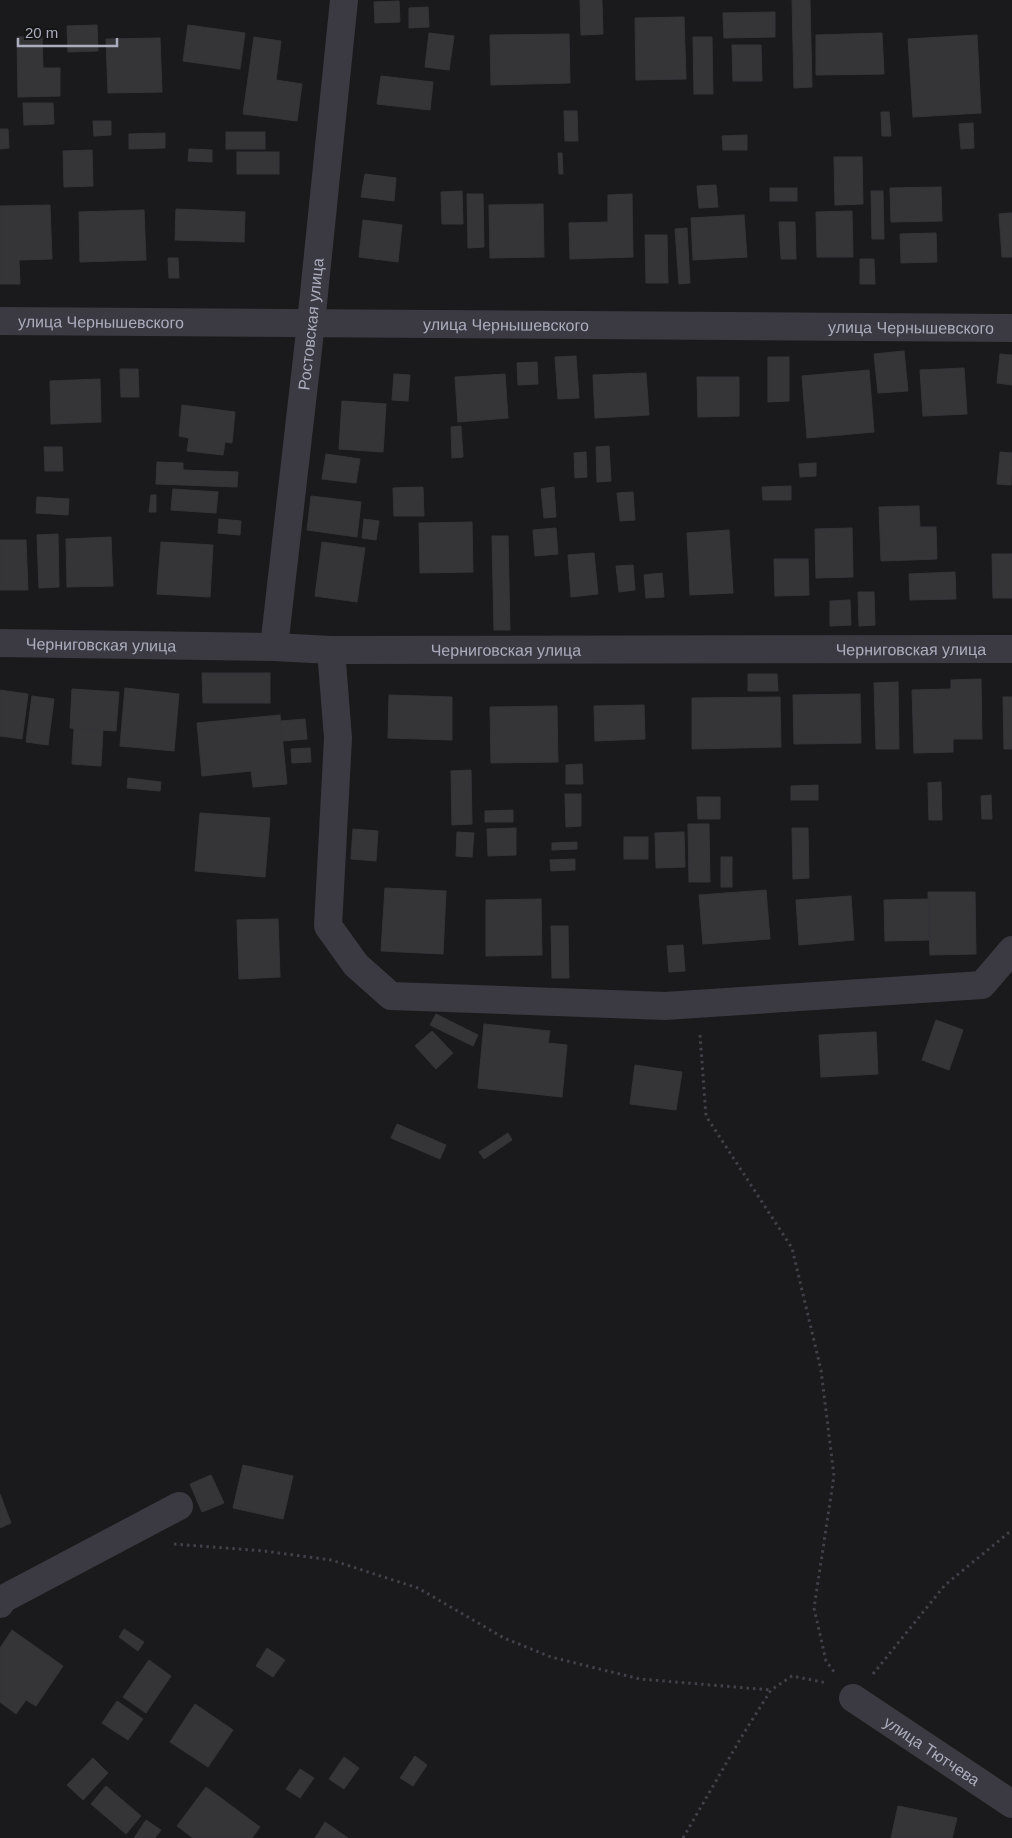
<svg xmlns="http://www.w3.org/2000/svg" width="1012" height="1838" viewBox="0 0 1012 1838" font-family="Helvetica,sans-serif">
<rect width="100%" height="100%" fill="#1a1a1c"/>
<!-- building -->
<g fill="#353538" stroke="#353338">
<polygon points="580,0 602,0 603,34 581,35"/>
<polygon points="792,0 810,0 812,87 794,88"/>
<polygon points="399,1 400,22 375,23 374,2"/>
<polygon points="428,7 429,27 409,28 409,8"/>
<polygon points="775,12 775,37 724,38 723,13"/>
<polygon points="684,17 686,79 636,80 635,18"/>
<polygon points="97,25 98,51 68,52 67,26"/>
<polygon points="188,25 245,33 240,69 183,61"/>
<polygon points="429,33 454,36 449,70 425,67"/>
<polygon points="882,33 884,74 816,75 816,35"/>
<polygon points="569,34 570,83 491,85 490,35"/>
<polygon points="977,35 981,113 913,117 908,39"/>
<polygon points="42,36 43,68 60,68 60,96 18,97 17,37"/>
<polygon points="254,37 281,41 276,80 302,84 297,121 243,114"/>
<polygon points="693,37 712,37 713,94 694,94"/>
<polygon points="160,38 162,92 108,93 106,39"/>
<polygon points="732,45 761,45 762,81 733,81"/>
<polygon points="381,76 433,82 430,110 377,104"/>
<polygon points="23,103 53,103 54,124 24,125"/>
<polygon points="564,111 577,111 578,141 565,141"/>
<polygon points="881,112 889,112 891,136 882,136"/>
<polygon points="93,121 111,121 111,135 94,136"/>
<polygon points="973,123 974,148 961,149 959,124"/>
<polygon points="0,129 8,129 9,148 0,149"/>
<rect x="226" y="132" width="39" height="17"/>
<polygon points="165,133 165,148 129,149 129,134"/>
<polygon points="747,135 747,150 723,150 722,136"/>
<polygon points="189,149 212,150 212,162 188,161"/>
<polygon points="92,150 93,186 64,187 63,151"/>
<rect x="237" y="152" width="42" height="22"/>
<polygon points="558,153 562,153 563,174 559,174"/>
<polygon points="834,157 862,157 863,204 835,205"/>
<polygon points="365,174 396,178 394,201 361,197"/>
<polygon points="716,185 718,207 699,208 697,186"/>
<polygon points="941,187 942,221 891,222 890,188"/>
<rect x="770" y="188" width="27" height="13"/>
<polygon points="462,191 463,224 442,224 441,192"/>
<polygon points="871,191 883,191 884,239 872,239"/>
<polygon points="467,194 483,194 484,247 468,248"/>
<polygon points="632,194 633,257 570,259 569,223 608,222 608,195"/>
<polygon points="543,204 544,257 490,258 489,205"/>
<polygon points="50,205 52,259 19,260 20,284 0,284 0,206"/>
<polygon points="176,209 245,212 244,242 175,240"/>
<polygon points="144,210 146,260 80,262 79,212"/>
<polygon points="852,211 853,257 817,257 816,212"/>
<polygon points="1012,213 1012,257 1002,257 999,214"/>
<polygon points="744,215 747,257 693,260 691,218"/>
<polygon points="363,220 402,225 398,262 359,257"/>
<polygon points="779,222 795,222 796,259 781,259"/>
<polygon points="687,228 690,283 679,284 675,229"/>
<polygon points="936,233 937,262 901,263 900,234"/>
<polygon points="645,235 667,235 668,283 646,283"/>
<polygon points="168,258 178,258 179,278 169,278"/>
<polygon points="860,259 874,259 875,284 860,284"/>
<polygon points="904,351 908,391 878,393 874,354"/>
<polygon points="1000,354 1012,355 1012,385 997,383"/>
<polygon points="576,356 579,398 558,399 555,357"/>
<polygon points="768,357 789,357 789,401 768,402"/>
<polygon points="537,362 538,384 518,385 517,363"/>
<polygon points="964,368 967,414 923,416 920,370"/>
<polygon points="120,369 138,369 139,397 121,397"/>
<polygon points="869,370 874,432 807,438 802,376"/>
<polygon points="646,373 649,415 595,418 593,375"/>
<polygon points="394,374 410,375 408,401 392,400"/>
<polygon points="505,374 508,418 458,422 455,377"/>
<polygon points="697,377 739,377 739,416 698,417"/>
<polygon points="100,379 101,422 51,424 50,381"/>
<polygon points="342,401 386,404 383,452 339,449"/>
<polygon points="182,405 235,412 232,443 225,442 223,455 187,451 189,438 179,436"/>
<polygon points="461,426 463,457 452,458 451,427"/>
<polygon points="609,446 611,481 597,482 596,447"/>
<polygon points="44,447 62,447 63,471 45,471"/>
<polygon points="586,452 587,477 575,478 574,453"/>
<polygon points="1000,452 1012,453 1011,485 997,484"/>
<polygon points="326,454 360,459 356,483 322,479"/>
<polygon points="157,462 183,463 183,470 238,472 237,487 156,484"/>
<polygon points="816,463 816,476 800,477 799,464"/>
<polygon points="791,486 791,500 763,500 762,487"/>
<polygon points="423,487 424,516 394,516 393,488"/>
<polygon points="554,487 556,517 544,518 541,489"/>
<polygon points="173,489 218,492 216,513 171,510"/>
<polygon points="633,492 635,520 620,521 617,493"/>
<polygon points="151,495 156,495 156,512 149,512"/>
<polygon points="311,496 361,502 357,537 307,530"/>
<polygon points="37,497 69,499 68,515 36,513"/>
<polygon points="919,506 920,527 936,527 937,559 881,561 879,507"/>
<polygon points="219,519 241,521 240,535 218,533"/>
<polygon points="364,519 379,521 376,540 362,538"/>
<polygon points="472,522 473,572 420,573 419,523"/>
<polygon points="556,528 558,554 535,556 533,530"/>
<polygon points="852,528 853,577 816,578 815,529"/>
<polygon points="729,530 733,593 690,595 687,533"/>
<polygon points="58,534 59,587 39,588 37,535"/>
<polygon points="492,536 508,536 510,630 494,630"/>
<polygon points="111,537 113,586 67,587 66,539"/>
<polygon points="0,540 26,540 28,590 0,590"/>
<polygon points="161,542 213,545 210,597 157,594"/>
<polygon points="322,542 365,548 357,602 315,596"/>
<polygon points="594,553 598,594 571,597 568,555"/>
<polygon points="992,554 1012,554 1012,598 993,598"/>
<polygon points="774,559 808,559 809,595 775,596"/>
<polygon points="633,565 635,590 619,592 616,566"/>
<polygon points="955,572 956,599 910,600 909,574"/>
<polygon points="662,573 664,597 646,598 644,575"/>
<polygon points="858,592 874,592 875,625 859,626"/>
<polygon points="850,600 851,625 830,626 830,601"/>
<polygon points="202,673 270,673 270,703 203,703"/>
<polygon points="748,674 777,674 778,691 748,691"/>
<polygon points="981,679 982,739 953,739 953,752 914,753 912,690 951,689 951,680"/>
<polygon points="898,682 899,749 876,749 874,683"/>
<polygon points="125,688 179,694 174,751 120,746"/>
<polygon points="72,689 119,692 116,731 70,728"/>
<polygon points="0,690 28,694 22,739 0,736"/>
<polygon points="860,694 861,743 794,744 793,695"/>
<polygon points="389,695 452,697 452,740 388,738"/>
<polygon points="32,696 54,699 48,745 26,742"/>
<polygon points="780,697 781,747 692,749 692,698"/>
<polygon points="1003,697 1012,697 1012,749 1004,749"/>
<polygon points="644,705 645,739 595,741 594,706"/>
<polygon points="557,706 558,762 491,763 490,707"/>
<polygon points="280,715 287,784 253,787 251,771 202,776 197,723"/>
<polygon points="305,719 307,739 282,741 281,721"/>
<polygon points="74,728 103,730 101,766 72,764"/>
<polygon points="310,748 311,762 292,763 291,749"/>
<polygon points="582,764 583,784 566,784 566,765"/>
<polygon points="471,770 472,824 452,825 451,771"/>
<polygon points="128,778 161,782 160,791 127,788"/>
<polygon points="941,782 942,820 929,820 928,783"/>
<polygon points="818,785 818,800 791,800 791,786"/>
<polygon points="565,794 581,794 581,826 566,827"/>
<polygon points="991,795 992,819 982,819 981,796"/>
<polygon points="697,797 720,797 720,819 698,819"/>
<polygon points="513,810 513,822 485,822 485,811"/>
<polygon points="200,813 270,818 265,877 195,871"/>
<polygon points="688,824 709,824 710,882 689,882"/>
<polygon points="516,828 516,855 488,856 487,829"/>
<polygon points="792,828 808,828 809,878 793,879"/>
<polygon points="353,829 378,831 376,861 351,859"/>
<polygon points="457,832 474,833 472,857 456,856"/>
<polygon points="684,832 685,867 656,868 655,833"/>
<rect x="624" y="837" width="24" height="22"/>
<polygon points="577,842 577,849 552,850 552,843"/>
<rect x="721" y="857" width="11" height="30"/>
<polygon points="575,859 575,870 551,871 550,860"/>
<polygon points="385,888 446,891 443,954 381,951"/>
<polygon points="766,890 770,939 703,944 699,895"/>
<polygon points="928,892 975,892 976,954 930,955"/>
<polygon points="851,896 854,940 799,945 796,900"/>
<polygon points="541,899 542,955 486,956 486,900"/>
<polygon points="929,899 929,940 885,941 884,900"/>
<polygon points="278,919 280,977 239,979 237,920"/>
<polygon points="551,926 568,926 569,978 552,978"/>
<polygon points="683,945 685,971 669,972 667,946"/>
<polygon points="436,1014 478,1035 473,1046 430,1025"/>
<polygon points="936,1020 963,1030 949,1070 922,1060"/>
<polygon points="484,1024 550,1031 548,1043 567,1045 562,1097 478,1088"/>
<polygon points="432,1031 453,1053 436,1069 415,1046"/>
<polygon points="876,1032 878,1074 821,1077 819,1035"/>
<polygon points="635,1065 682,1072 676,1110 630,1104"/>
<polygon points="397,1124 446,1145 440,1159 391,1138"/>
<polygon points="508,1133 512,1140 484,1159 479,1152"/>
<polygon points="243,1465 293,1476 283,1519 233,1508"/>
<polygon points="211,1475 224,1503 202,1512 190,1484"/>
<polygon points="0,1494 11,1523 0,1528"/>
<polygon points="124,1629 144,1642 138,1651 119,1637"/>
<polygon points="12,1630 63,1666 36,1706 26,1700 16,1714 0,1702 0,1648"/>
<polygon points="267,1648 285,1660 273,1677 256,1666"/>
<polygon points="149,1660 171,1676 146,1713 123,1697"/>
<polygon points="117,1701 143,1719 128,1740 102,1723"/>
<polygon points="195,1704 233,1730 208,1767 170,1742"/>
<polygon points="415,1756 427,1765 413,1786 400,1778"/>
<polygon points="344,1757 359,1768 344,1789 329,1779"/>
<polygon points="93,1758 108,1773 83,1800 67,1785"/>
<polygon points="300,1769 314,1778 300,1798 286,1789"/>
<polygon points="106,1786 141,1816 126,1834 91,1804"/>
<polygon points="206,1787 260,1827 252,1838 193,1838 177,1826"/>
<polygon points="898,1806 957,1818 952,1838 891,1838"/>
<polygon points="146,1820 161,1830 155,1838 134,1838"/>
<polygon points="325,1822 348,1838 315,1838"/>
</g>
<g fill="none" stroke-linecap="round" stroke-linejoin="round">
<!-- path -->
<g stroke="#404149" stroke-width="3" stroke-dasharray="2.5 4" stroke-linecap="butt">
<polyline points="700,1035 706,1116 792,1248 821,1370 834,1476 814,1608 826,1661 835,1673"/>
<polyline points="174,1544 264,1551 331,1560 418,1588 504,1638 551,1657 640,1679 771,1690"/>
<polyline points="873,1674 945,1585 1012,1530"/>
<polyline points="683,1838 742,1736 771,1690 792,1676 827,1683"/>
</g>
<!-- minor -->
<g stroke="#3b3a42" stroke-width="28">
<path id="s1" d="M0,321L1012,328"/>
<path id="s2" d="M0,643L274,647L331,650L1012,649"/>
<path id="s3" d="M274,647L311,323L344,0"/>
<polyline points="331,650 338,738 328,926 356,965 391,996 665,1006 982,985 1012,950"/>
<polyline points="0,1604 3,1599 179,1506"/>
<path id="s4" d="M853,1698L1012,1804"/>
</g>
</g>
<g text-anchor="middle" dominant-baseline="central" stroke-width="5" stroke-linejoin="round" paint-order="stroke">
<!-- street labels -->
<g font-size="16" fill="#abadbd" stroke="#151517">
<text stroke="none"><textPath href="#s1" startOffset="101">улица Чернышевского</textPath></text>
<text stroke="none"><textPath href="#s3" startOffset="325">Ростовская улица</textPath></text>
<text stroke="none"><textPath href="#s1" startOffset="506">улица Чернышевского</textPath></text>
<text stroke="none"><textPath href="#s1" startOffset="911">улица Чернышевского</textPath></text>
<text stroke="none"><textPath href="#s2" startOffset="101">Черниговская улица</textPath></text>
<text stroke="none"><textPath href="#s2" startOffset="911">Черниговская улица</textPath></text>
<text stroke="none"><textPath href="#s2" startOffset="506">Черниговская улица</textPath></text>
<text stroke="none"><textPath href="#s4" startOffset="95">улица Тютчева</textPath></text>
</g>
</g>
<!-- scale -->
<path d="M18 38v8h99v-8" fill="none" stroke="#abadbd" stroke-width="2.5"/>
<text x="25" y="38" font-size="15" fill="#abadbd" stroke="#151517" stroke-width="4" paint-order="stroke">20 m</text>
</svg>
